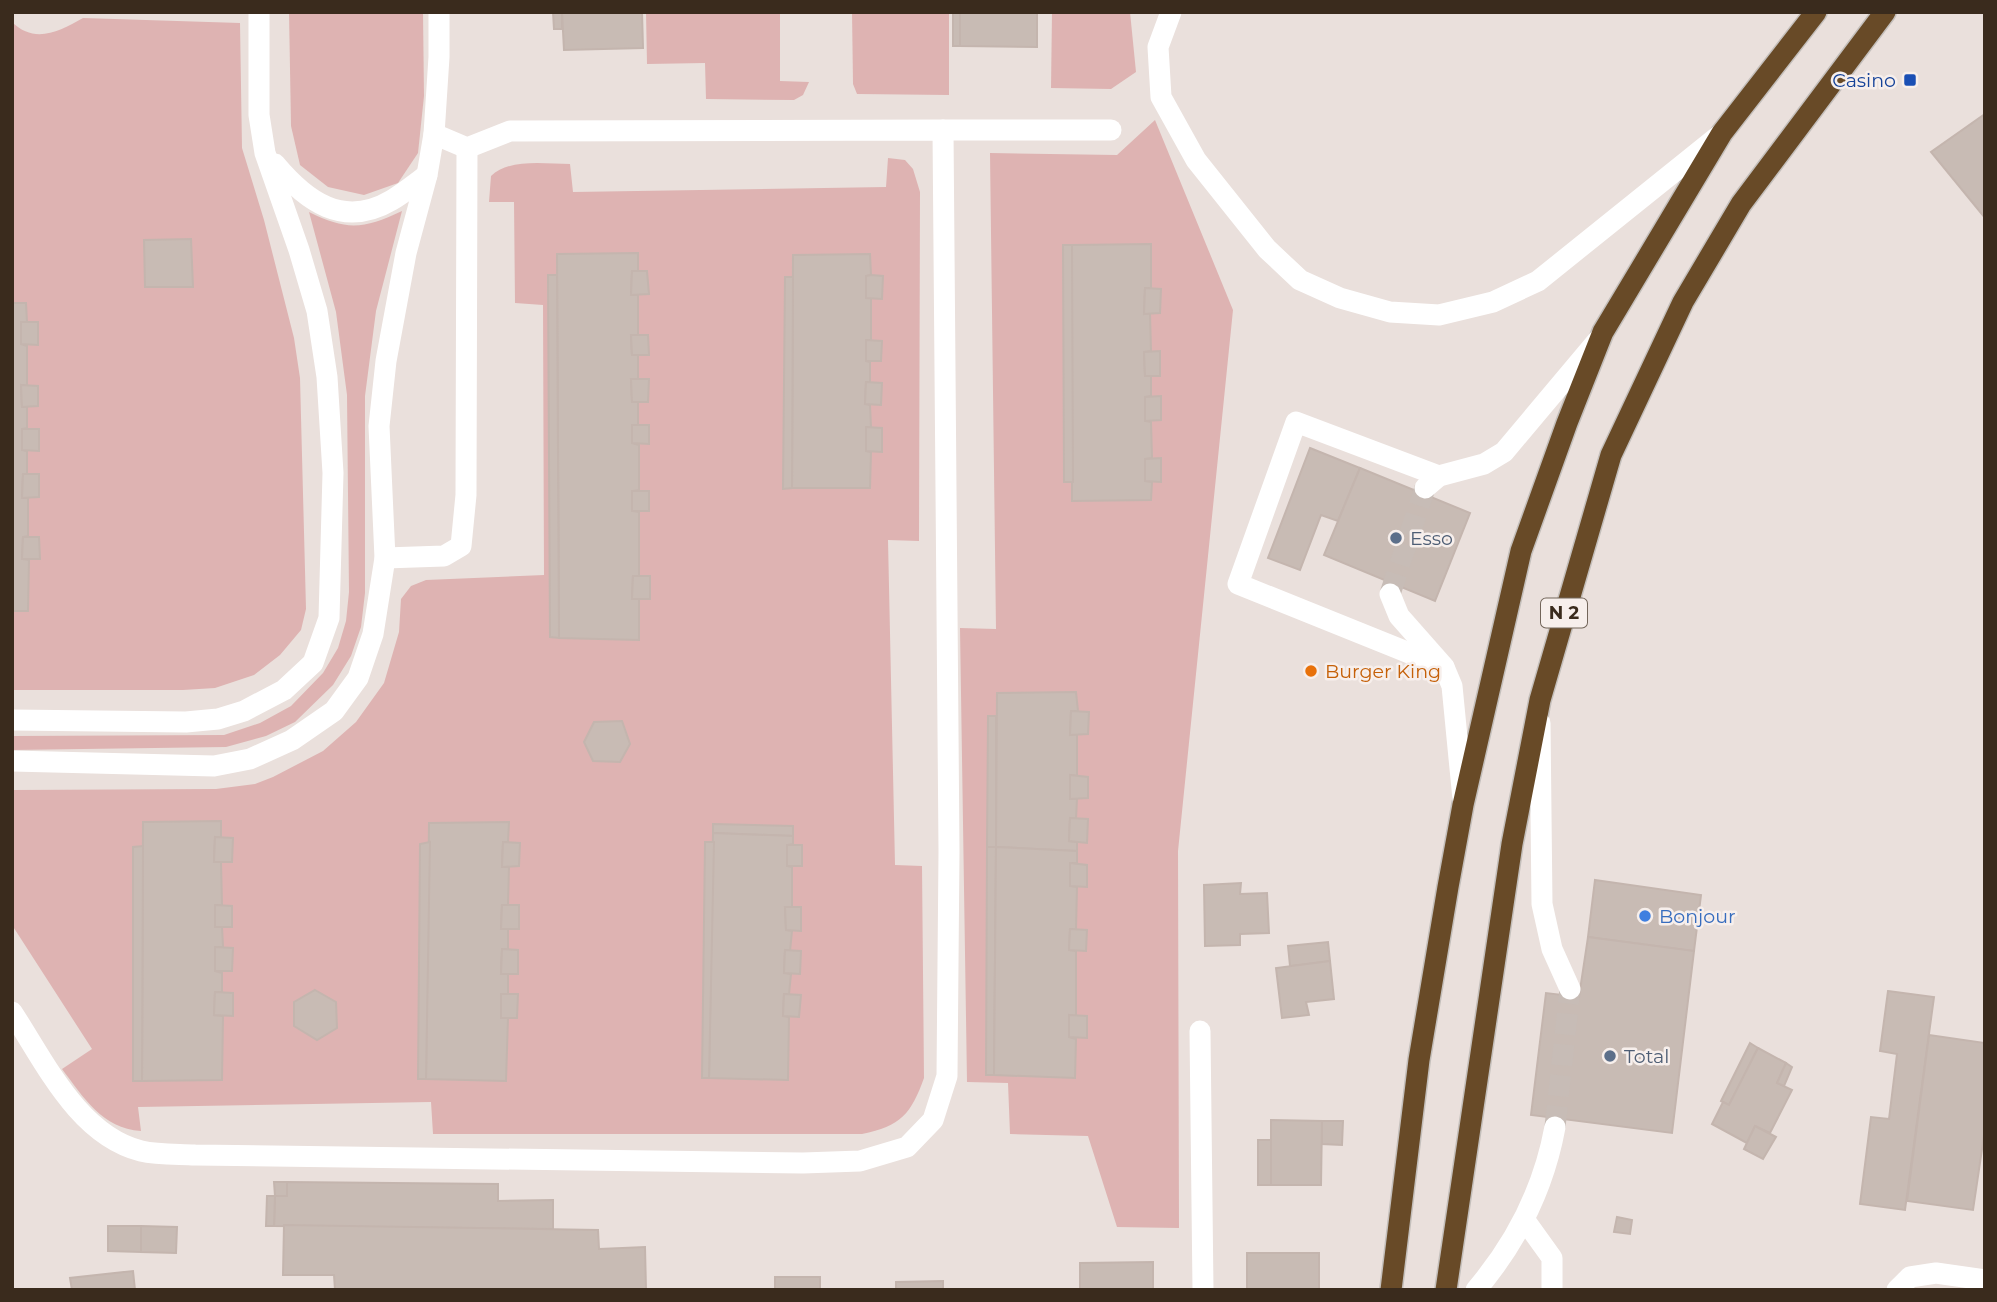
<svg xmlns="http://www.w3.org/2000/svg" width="1997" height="1302" viewBox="0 0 1997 1302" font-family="Montserrat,sans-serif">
<rect width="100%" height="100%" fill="#eae0dc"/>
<!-- green -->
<g fill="#deb3b2">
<polygon points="289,12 423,12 424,96 418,153 398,183 364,195 328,187 300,165 291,126"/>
<polygon points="646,12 780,12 780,81 809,82 803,95 794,100 706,99 705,63 647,64"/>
<polygon points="852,12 949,12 949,95 857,94 853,84"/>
<polygon points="1052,12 1130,12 1136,72 1111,89 1051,88"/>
<path d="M83,18L240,23L242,148L264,220L294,338L300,378L306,609L301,630L280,655L254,675L215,688L183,690H12V22C34,44 59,32 83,18Z"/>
<polygon points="1155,120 1233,310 1178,851 1179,1228 1117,1227 1088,1136 1010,1134 1008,1083 967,1082 960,628 996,629 990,153 1117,155"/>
<path d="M888,158L905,160L913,169L920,192L919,541L888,540L895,865L922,866L924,1078C911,1114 901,1126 862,1134H433L431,1102L138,1107L141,1131C102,1128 84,1098 62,1069L92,1049L12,925V790L216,789L255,784L273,777L323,751L356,722L384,683L399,632L401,599L411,586L426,580L544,575L543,305L515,303L514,202H489L491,176C509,158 546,164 570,164L573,192L886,187Z"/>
<path d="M402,211L376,311L365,396V593L361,627L351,656L333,685L295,722L266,736L226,747L12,750V736L224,735L260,723L291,706L323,673L338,648L346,621L349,592L347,395L336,312L309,212C347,231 364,229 402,211Z"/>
</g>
<!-- building -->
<g fill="#c8bbb4" stroke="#c4b5ae" stroke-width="2">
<polygon points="553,12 562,12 562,29 554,29"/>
<polygon points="562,12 642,12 643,48 564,50"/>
<rect x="953" y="12" width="7" height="34"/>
<polygon points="960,12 1037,12 1037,47 960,46"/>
<polygon points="1985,114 1985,218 1931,152"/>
<polygon points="191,239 193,287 145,287 144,240"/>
<polygon points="1151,244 1151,288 1145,288 1144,314 1150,313 1151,351 1144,352 1145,376 1151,376 1151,396 1145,397 1145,421 1151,422 1152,458 1145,459 1145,481 1152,482 1151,500 1072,501 1072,245"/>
<polygon points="1063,245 1072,245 1073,482 1064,482"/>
<polygon points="638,253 638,271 632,271 631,295 638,295 638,335 631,335 632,355 638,355 638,379 631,379 632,402 638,402 638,425 632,425 632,443 639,445 639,490 632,491 632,511 639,512 639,576 633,576 632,599 639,599 639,640 559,638 557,254"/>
<polygon points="870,254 871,275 866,276 866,298 871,298 871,340 866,340 866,361 870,362 870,382 866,382 865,404 870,405 871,427 866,427 866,451 871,452 870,488 792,488 793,255"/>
<polygon points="632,271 647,271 649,294 631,295"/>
<polygon points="548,275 557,275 559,638 550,637"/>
<polygon points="871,275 883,276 882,299 866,298 866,276"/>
<polygon points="785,277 793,277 792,488 783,489"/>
<polygon points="1145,288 1161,289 1160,313 1144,314"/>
<polygon points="12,303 26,303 27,322 21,322 21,344 27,346 27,386 21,385 22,407 27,407 27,428 22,429 22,450 27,451 27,474 23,474 22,498 28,498 28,536 23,537 22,559 29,560 28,611 12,611"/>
<polygon points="21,322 38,322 38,345 21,344"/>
<polygon points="631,335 648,335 649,355 632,355"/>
<polygon points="866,340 882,341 881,361 866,361"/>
<polygon points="1160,351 1160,376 1145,376 1144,352"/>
<polygon points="631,379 649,379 648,402 632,402"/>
<polygon points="866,382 882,383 881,405 865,404"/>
<polygon points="21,385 38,386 38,406 22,407"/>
<polygon points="1161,396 1161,420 1145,421 1145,397"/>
<polygon points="632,425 649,425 649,444 632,443"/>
<polygon points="866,427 882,428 882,452 866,451"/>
<polygon points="22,429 39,429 39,451 22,450"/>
<polygon points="1310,448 1360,468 1338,521 1321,515 1300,570 1268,558"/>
<polygon points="1161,458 1161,482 1145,481 1145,459"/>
<polygon points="1360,468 1470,513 1435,601 1324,555"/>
<polygon points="23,474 39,474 39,497 22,498"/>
<rect x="632" y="491" width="17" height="20"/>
<polygon points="23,537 39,537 40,559 22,559"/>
<polygon points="633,576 650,576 650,599 632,599"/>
<polygon points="1076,692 1078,711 1071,711 1070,735 1077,734 1077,776 1070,775 1070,799 1077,799 1076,819 1070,818 1069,841 1077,842 1077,851 996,847 997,693"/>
<polygon points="1071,711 1089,712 1088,734 1070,735"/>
<polygon points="988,716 996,716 996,847 987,847"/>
<polygon points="622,721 630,744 620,762 593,761 584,742 594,722"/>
<polygon points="1070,775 1088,777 1088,798 1070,799"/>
<polygon points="1070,818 1088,819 1087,843 1069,841"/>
<polygon points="221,821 221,838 215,837 214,862 221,862 222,905 215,905 215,927 222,927 223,947 215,947 215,971 222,973 222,992 215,992 214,1015 223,1016 222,1080 142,1081 143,822"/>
<polygon points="509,822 508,842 503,842 502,867 509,867 508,905 502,905 501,929 508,929 508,949 502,949 501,974 508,974 508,994 501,994 501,1018 508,1018 506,1081 426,1079 429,823"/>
<polygon points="713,824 793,826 793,836 713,833"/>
<polygon points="713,833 793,836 793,844 787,845 787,866 792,867 792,907 785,907 786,930 792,931 790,951 785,950 784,973 791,974 789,994 784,994 783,1016 789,1017 788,1080 709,1078"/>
<polygon points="215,837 233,838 232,862 214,862"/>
<polygon points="430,842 426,1079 418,1079 420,844"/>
<polygon points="503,842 520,843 519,866 502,867"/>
<polygon points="705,842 714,842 709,1078 702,1078"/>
<rect x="787" y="845" width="15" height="21"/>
<polygon points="143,846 142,1081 133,1081 133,847"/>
<polygon points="987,847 996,847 994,1075 986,1075"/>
<polygon points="996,847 1077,851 1077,863 1070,863 1070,886 1077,887 1076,929 1070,929 1069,950 1076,951 1076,1016 1069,1015 1069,1037 1076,1039 1075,1078 994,1075"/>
<polygon points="1070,863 1087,865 1087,887 1070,886"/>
<polygon points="1595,880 1701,895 1694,951 1588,937"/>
<polygon points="1241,883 1240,894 1267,893 1269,933 1240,934 1240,945 1205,946 1204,885"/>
<polygon points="215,905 232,906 232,927 215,927"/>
<polygon points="502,905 519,905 519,929 501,929"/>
<polygon points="785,907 801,907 801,931 786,930"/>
<polygon points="1070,929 1087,930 1086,951 1069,950"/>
<polygon points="1588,937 1694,951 1672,1133 1531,1115 1546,993 1579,997"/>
<polygon points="1328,942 1330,961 1290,966 1288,946"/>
<polygon points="215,947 233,948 232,971 215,971"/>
<polygon points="502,949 518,950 518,974 501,974"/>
<polygon points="785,950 801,951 800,974 784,973"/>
<polygon points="1330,961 1334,999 1306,1002 1309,1015 1282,1018 1276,968"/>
<polygon points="315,990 336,1002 337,1028 317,1040 294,1026 294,1002"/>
<polygon points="1888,991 1934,997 1905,1210 1860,1204 1871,1117 1889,1119 1897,1054 1880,1051"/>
<polygon points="215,992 233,993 233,1016 214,1015"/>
<polygon points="501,994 518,994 517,1018 501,1018"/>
<polygon points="784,994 801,995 799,1017 783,1016"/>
<polygon points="1069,1015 1087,1016 1087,1038 1069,1037"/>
<polygon points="1929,1035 1985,1043 1985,1129 1973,1210 1907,1201"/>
<polygon points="1750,1043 1758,1048 1729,1105 1721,1101"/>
<polygon points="1758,1048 1786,1063 1777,1083 1792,1090 1770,1133 1755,1126 1747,1143 1712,1124 1723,1102 1729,1105"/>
<polygon points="1786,1063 1792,1067 1784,1086 1777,1083"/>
<polygon points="1271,1120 1322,1121 1321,1185 1271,1185"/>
<polygon points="1322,1121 1343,1121 1342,1145 1322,1144"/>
<polygon points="1755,1126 1776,1137 1763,1159 1744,1149"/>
<rect x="1258" y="1140" width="13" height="45"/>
<polygon points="274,1182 287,1182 287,1196 275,1196"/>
<polygon points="287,1182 498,1184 498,1201 553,1200 553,1229 274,1226 275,1196 287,1196"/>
<polygon points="267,1196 275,1196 274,1226 266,1226"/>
<polygon points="1617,1217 1632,1220 1630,1234 1614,1232"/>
<polygon points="284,1225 598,1230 599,1249 645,1247 646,1290 335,1290 334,1275 283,1275"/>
<polygon points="108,1226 141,1226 141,1252 108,1251"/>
<polygon points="141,1226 177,1227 176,1253 141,1252"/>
<rect x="1247" y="1253" width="72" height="37"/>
<polygon points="1153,1262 1153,1290 1080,1290 1080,1263"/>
<polygon points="133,1271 135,1290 72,1290 70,1278"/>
<rect x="775" y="1277" width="45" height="13"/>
<polygon points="943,1281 943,1290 896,1290 896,1282"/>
</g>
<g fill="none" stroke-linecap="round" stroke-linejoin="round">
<!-- minor-tunnel -->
<g stroke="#c7bcb6" stroke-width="21" stroke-dasharray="21 10" stroke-linecap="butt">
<polyline points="1390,594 1425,488"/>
<polyline points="1555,1127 1570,989"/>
</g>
<defs>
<g id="highway">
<polyline points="1391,1290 1419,1060 1448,887 1463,805 1521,551 1567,423 1603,332 1722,133 1816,12"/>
<polyline points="1446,1290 1512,844 1540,700 1611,455 1683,302 1741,204 1885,12"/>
</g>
</defs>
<!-- highway casing -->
<use href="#highway" stroke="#c4bfbb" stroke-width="24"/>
<!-- minor -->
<g stroke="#fff" stroke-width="21">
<polyline points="1171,12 1158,47 1161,97 1196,160 1267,249 1300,280 1340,298 1390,312 1439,315 1493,302 1538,281 1721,134"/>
<polyline points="943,130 1111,130"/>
<path d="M275,164C306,201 343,229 392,200C404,193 416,183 427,175"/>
<polyline points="1439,476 1296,422 1238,584 1444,667"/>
<polyline points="1425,488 1439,476 1484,464 1504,452 1598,340"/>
<polyline points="385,558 444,556 461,546 466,495 467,148"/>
<polyline points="1390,594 1399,616 1444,667 1452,686 1463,799"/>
<polyline points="12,720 186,722 218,719 244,711 284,690 313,663 329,618 333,473 327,377 317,311 299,250 265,153 259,115 259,12"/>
<polyline points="1540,723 1542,904 1552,949 1570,989"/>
<polyline points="12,761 214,766 250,759 292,740 334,711 358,678 373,634 385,558 379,426 386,361 406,253 427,175 434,134 439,57 439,12"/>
<path d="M12,1012C45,1062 78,1135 141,1151C158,1155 178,1154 195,1155L803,1163L860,1161L907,1147L933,1120L947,1076L949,851L943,130L510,131L467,148L434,134"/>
<polyline points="1200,1031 1203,1290"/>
<polyline points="1524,1219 1552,1258 1552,1290"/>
<path d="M1476,1290C1516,1243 1544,1187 1555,1127"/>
<polyline points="1897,1290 1910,1277 1936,1273 1985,1280"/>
</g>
<!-- highway -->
<use href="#highway" stroke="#684a27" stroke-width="21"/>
</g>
<!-- markers -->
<rect fill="#1a4fb4" stroke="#f7efec" stroke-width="2.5" x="1903" y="73" width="14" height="14" rx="3.5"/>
<g fill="#5c6f8a" stroke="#f7efec" stroke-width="2.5">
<circle cx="1396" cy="538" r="7"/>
<circle cx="1610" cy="1056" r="7"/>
</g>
<circle fill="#e8710a" stroke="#f7efec" stroke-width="2.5" cx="1311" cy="671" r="7"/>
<circle fill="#3f7fe0" stroke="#f7efec" stroke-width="2.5" cx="1645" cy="916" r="7"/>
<g text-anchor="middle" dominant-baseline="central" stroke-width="5" stroke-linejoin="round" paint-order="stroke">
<!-- shield labels -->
<rect fill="#f7efec" stroke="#73665b" stroke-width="2" x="1541" y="598.5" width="46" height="29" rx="5"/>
<g font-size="18" font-weight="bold" fill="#3a2b1d">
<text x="1564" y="613">N 2</text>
</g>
<!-- transit labels -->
<g font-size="19" fill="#164399" stroke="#f7efec" text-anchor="end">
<text x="1896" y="80">Casino</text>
</g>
<!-- service labels -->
<g font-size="19" fill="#4e5e75" stroke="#f7efec" text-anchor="start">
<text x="1410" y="538">Esso</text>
<text x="1624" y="1056">Total</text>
</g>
<!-- food labels -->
<g font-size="19" fill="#c56008" stroke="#f7efec" text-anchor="start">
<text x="1325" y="671">Burger King</text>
</g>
<!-- shop labels -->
<g font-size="19" fill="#366cbe" stroke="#f7efec" text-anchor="start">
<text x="1659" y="916">Bonjour</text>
</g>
</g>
<!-- border -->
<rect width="1997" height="1302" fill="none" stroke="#3a2b1d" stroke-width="28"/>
</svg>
